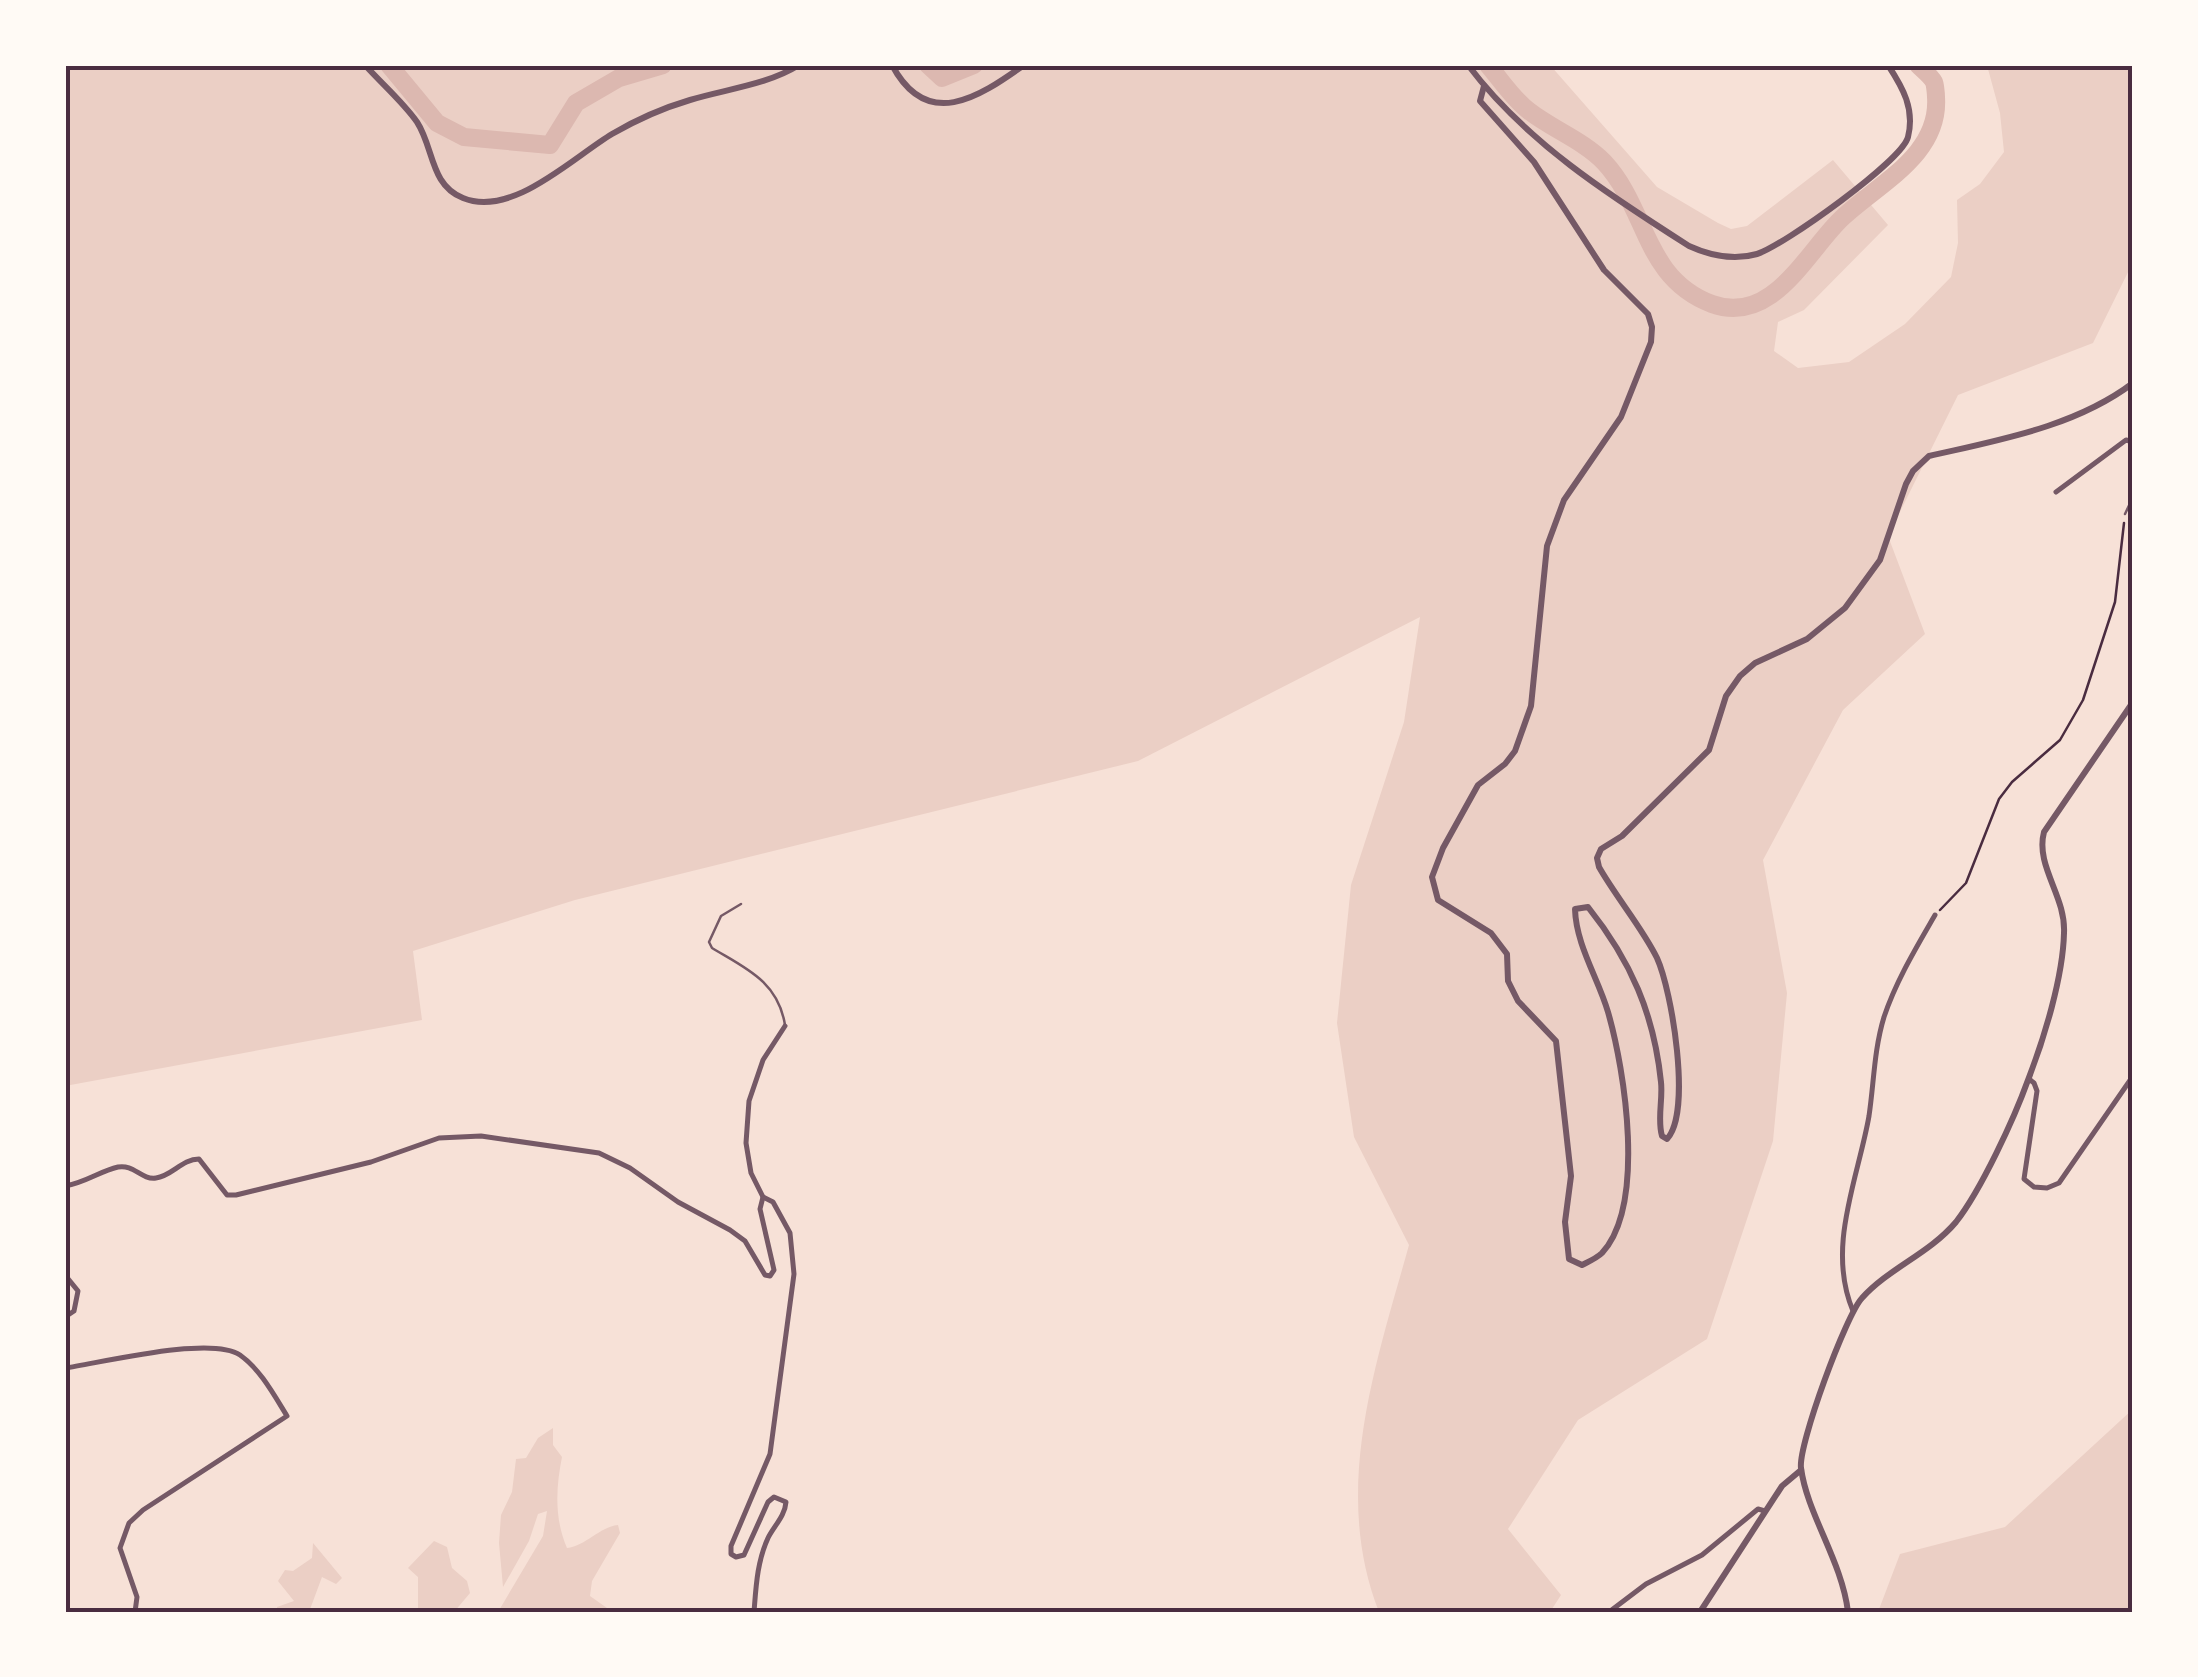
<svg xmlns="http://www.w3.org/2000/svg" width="2198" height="1677" viewBox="0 0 2198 1677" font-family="Figtree,sans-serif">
<rect width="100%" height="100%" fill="#f7e1d7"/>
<!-- green -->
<g fill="#ebcfc5">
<path d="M65,65H1550L1657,187L1718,223L1731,229L1747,226L1833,160L1888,225L1804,310L1778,322L1774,351L1798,368L1849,362L1905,324L1951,277L1958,243L1957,200L1980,184L2004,152L2000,113L1988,69L1984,65H2133V262L2093,343L1958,395L1888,536L1925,634L1843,710L1763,860L1787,993L1773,1141L1707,1339L1578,1420L1508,1529L1561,1595L1550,1612H1379C1331,1490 1376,1364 1409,1245L1354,1137L1337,1023L1351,885L1404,722L1420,617L1138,761L575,900L413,951L422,1020L65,1086Z"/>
<polygon points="2133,1409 2133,1612 1878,1612 1900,1554 2005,1527"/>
<path d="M553,1428V1445L562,1457C556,1487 554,1518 567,1548C586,1546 599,1527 618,1525L620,1533L592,1581L590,1596L607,1608L604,1612H498L543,1536L547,1511L538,1514L529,1541L503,1587L499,1543L501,1515L512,1492L516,1459L526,1458L538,1438Z"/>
<polygon points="434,1541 447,1547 452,1568 467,1581 470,1593 454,1612 421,1612 418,1608 418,1577 408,1568"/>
<polygon points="313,1543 342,1578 336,1584 322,1577 309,1612 277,1612 277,1607 294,1601 278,1581 285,1570 293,1571 312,1558"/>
</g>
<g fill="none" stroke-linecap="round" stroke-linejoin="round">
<!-- river -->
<g stroke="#dcb8b0" stroke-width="18">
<polyline points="389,65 437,123 464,137 550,145 576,103 619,78 663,65"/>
<polyline points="928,65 942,78 974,65"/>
<path d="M1488,65C1501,80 1513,99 1529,111C1552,129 1584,141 1604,162C1648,209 1643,278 1712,304C1773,326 1807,251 1842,218C1879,183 1940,155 1936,97C1936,94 1935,84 1934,82C1931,76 1923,70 1918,65"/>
</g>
<!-- path -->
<polyline stroke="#4a2c40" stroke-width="2.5" points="1940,910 1966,883 1999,799 2012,782 2060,740 2083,700 2115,602 2124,523"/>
<!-- service -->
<g stroke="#755966" stroke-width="2.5">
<polyline points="2125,514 2133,497"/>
<path d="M741,904L721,916L709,942L712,948C745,968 778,981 785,1025"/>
</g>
<!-- minor -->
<g stroke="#755966" stroke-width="5">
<polyline points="2056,492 2126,440 2133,442"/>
<polyline points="2029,1079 2034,1083 2037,1091 2024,1179 2034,1187 2047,1188 2059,1183 2133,1076"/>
<path d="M65,1186C85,1183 100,1171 118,1167C134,1164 141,1180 156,1178C172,1176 182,1159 199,1159L227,1195H236L371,1162L439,1138L481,1136L599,1153L630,1168L678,1202L730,1230L745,1241L765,1275L770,1276L774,1270L760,1209L763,1197"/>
<polyline points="65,1275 78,1291 74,1311 65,1317"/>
<path d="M1853,1311C1826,1247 1858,1179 1869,1116C1874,1082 1874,1050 1884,1017C1896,981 1916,948 1935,915"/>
<path d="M65,1368C100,1363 211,1335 240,1355C260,1369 274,1395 287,1416L143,1510L129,1523L120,1548L137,1597L135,1612"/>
<path d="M754,1612C756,1587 757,1562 768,1538C774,1526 785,1516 786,1502L774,1497L768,1502L744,1555L736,1557L731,1554V1546L770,1454L794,1274L790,1233L773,1202L763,1197L751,1173L746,1143L749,1101L763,1060L785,1026"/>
<polyline points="1609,1612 1646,1584 1702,1555 1758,1509 1765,1511"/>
</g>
<!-- tertiary -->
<g stroke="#755966" stroke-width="6">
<path d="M365,65C382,84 403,102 417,122C434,148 430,185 463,198C512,218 572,158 612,134C636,120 663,108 690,100C726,89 767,85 799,65"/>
<path d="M892,65C927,131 978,98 1024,65"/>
<path d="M1468,65C1526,142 1609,195 1689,246C1711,256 1733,261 1757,254C1783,246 1902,161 1908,137C1915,109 1903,88 1888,65"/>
<path d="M1484,86L1480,101L1534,162L1604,270L1648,314L1652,327L1651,342L1621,417L1564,500L1547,546L1531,706L1515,751L1505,764L1478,785L1443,848L1432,877L1438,900L1491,933L1507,954L1508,981L1518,1001L1556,1041L1571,1176L1565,1222L1569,1259L1582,1265C1588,1262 1597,1258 1602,1253C1646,1205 1625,1071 1608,1012C1598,978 1576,945 1575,909L1588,907C1631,961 1654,1014 1661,1082C1663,1100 1657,1119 1662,1136L1667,1139C1692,1112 1672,991 1657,958C1643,929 1616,897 1599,867L1597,858L1601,849L1622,836L1709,750L1726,696L1740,676L1755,663L1807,639L1845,608L1880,560L1906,484L1913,471L1929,456C1998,440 2075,427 2133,383"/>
<polyline points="1700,1612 1782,1486 1801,1470"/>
<path d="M1848,1612C1842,1561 1807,1514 1801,1468C1798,1445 1846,1315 1862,1298C1889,1268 1929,1254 1956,1222C1981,1190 2014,1119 2028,1080C2044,1039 2063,977 2064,933C2066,896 2035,866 2044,832L2133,702"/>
</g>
</g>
<!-- border -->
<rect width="2198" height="1677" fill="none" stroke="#fffaf5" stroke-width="135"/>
<rect x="68" y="68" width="2062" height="1542" fill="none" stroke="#4a2c40" stroke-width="4"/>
</svg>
